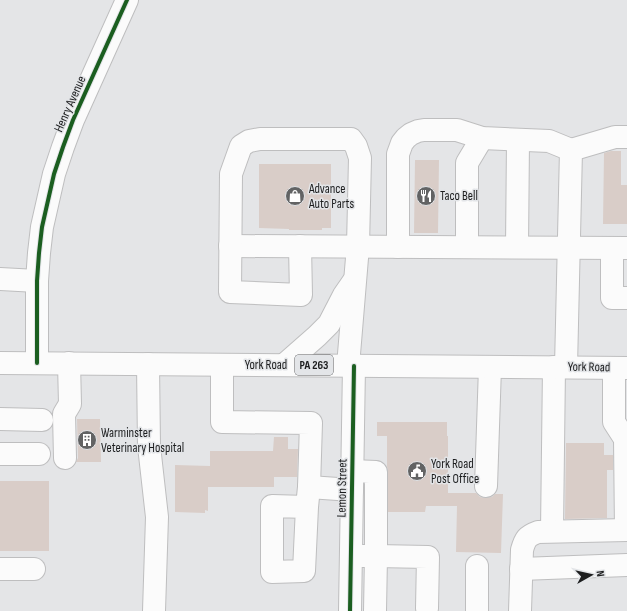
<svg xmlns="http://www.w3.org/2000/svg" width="627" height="611" viewBox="0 0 627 611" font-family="'Sofia Sans Condensed',sans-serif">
<rect width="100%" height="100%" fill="#e4e5e7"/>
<!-- building -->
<g fill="#d9cdc8">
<polygon points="611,151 621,151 621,185 627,185 627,224 603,224 604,153"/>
<polygon points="415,160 439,160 438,233 414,233"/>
<polygon points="259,164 331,164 331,228 322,228 322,230 289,230 289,229 259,228"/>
<polygon points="77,419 100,419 101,462 76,462 78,458"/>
<polygon points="377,422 447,422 447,436 448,436 448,493 476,493 480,497 485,498 492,497 495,494 503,494 501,553 456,552 457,506 426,506 425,512 388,512 388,472 387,466 387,436 377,436"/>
<polygon points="274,437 288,437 288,449 298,449 297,477 274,477 274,487 208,487 208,511 205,510 205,513 175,512 175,465 210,466 210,451 273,451"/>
<polygon points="566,443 604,443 604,455 613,455 613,470 607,470 607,518 565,519"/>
<rect x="0" y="481" width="49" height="70"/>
</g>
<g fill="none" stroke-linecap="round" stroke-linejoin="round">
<defs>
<g id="minor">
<polyline points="571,150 615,137 627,137"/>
<polyline points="230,246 627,248"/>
<polyline points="300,246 301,295 230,292 231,174 241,146 249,141 260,139 351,139 356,146 360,158 358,246 348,366"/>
<polyline points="398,247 398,154 402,143 406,138 411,134 418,131 424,130 457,130 482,138 549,141 571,150 566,367"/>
<polyline points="467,247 467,163 482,138"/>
<polyline points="517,247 518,140"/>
<polyline points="612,248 612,298 627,298"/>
<polyline points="0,279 37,281"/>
<polyline points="37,363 37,281 39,253 42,227 54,174 63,147 73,120 127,0"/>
<polyline points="148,364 149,446 157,517 154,611"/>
<polyline points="222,365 222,422 311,423 309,487 307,507 272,506 272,572 304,571 307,507"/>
<polyline points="284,365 317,336 329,324 344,295 353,282"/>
<polyline points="614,368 614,422 625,439 626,530"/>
<polyline points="0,419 42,420"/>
<polyline points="0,454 39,454"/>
<polyline points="65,458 64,414 70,404 69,363"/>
<polyline points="352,471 376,472 376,556 361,556"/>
<polyline points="486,486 490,367"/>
<polyline points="309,487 352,490"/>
<polyline points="552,531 554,367"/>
<polyline points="0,569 34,569"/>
<polyline points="521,569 627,565"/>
<polyline points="350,611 354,366"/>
<polyline points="375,611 376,556 428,557 427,608"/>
<polyline points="477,611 477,566"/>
<path d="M520,611L522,550C525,539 527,536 538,532L627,530"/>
</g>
<polyline id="highway" points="0,363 627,368"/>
</defs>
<!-- minor casing -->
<use href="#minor" stroke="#bebebf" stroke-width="24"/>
<!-- highway casing -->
<use href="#highway" stroke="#bebebf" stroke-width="24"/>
<!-- minor -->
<use href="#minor" stroke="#fbfbfb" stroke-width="22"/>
<!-- highway -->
<use href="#highway" stroke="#fbfbfb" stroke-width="22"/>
<defs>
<g id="cycleway">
<polyline points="37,363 37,281 39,253 42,227 54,174 63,147 73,120 127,0"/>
<polyline points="350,611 354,366"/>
</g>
</defs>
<!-- cycleway casing -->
<use href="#cycleway" stroke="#e3e5e8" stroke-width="6"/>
<!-- cycleway -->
<use href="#cycleway" stroke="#1b5e20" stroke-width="4"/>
</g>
<!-- icons -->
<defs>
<symbol id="shop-disc" viewBox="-11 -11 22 22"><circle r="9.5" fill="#626364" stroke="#e3e5e8"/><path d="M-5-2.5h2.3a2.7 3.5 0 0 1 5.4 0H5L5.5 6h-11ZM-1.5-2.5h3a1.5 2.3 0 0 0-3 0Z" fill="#fff"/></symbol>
<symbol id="restaurant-disc" viewBox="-11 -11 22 22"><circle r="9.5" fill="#626364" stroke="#e3e5e8"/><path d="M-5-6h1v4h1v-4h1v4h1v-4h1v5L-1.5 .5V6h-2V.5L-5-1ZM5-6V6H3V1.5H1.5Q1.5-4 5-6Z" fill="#fff"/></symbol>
<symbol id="building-disc" viewBox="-11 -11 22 22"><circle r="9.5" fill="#626364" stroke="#e3e5e8"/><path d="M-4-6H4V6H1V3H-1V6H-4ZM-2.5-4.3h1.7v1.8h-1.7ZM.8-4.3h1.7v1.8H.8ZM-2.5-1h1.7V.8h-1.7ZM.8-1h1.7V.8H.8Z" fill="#fff"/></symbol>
<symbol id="civic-disc" viewBox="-11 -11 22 22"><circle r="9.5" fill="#626364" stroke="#e3e5e8"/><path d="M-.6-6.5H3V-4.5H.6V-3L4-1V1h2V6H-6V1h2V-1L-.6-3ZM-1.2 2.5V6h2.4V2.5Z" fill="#fff"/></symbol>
</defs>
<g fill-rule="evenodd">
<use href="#shop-disc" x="284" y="185" width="22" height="22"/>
<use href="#restaurant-disc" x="415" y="185" width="22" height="22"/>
<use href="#building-disc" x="76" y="429" width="22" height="22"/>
<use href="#civic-disc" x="406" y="460" width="22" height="22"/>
</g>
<g text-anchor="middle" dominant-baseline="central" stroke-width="3" stroke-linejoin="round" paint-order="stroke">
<!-- shield labels -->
<rect fill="#e3e5e8" stroke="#58595b" stroke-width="1" x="295" y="355" width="38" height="20" rx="3"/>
<g font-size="12" font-weight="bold" fill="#1c1d1e">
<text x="314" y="365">PA 263</text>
</g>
<!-- street labels -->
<g font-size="13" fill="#1c1d1e" stroke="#e3e5e8">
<text transform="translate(70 104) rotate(-66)">Henry Avenue</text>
<text x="266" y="365">York Road</text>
<text transform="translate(589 367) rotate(1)">York Road</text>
<text transform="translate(342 488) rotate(-89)">Lemon Street</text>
</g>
<!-- poi labels -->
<g font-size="13" fill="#1c1d1e" stroke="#e3e5e8" text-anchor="start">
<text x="309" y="189">Advance<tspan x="309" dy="15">Auto Parts</tspan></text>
<text x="440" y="196">Taco Bell</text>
<text x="101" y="433">Warminster<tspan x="101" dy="15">Veterinary Hospital</tspan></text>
<text x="431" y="464">York Road<tspan x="431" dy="15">Post Office</tspan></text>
</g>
</g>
<!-- north arrow -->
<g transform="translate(591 575) rotate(82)" stroke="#e3e5e8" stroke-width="3" paint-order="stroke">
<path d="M0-3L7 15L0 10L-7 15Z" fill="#1c1d1e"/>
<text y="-6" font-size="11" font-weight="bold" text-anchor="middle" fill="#1c1d1e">N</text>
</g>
</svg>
